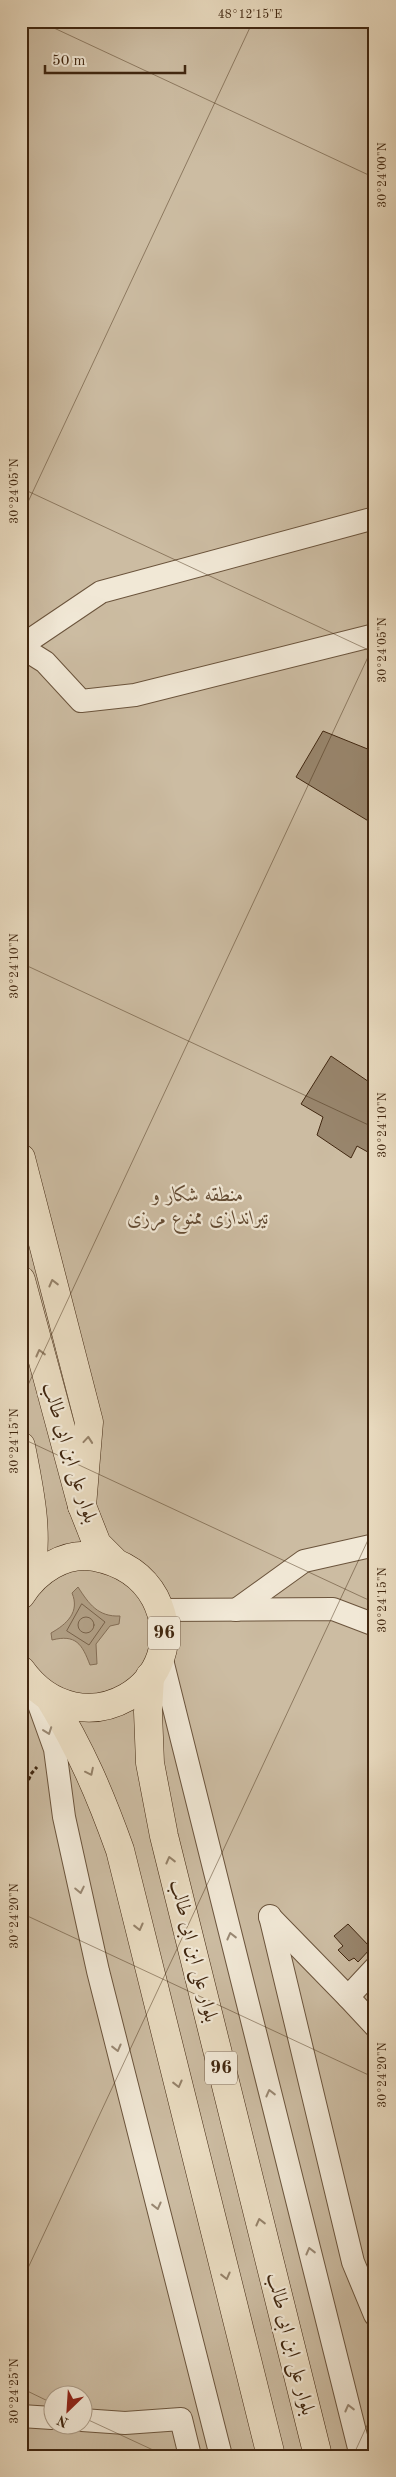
<svg xmlns="http://www.w3.org/2000/svg" width="396" height="2477" viewBox="0 0 396 2477" font-family="'Old Standard TT',Amiri,serif">
<rect width="100%" height="100%" fill="#e9dbc0"/>
<filter id="stains"><feTurbulence type="fractalNoise" baseFrequency=".004" numOctaves="4"/><feColorMatrix values="0 0 0 0 .2 0 0 0 0 .09 0 0 0 0 .02 0 0 0 .5 -.17"/></filter>
<radialGradient id="worn" r=".72"><stop offset=".6" stop-color="#630" stop-opacity="0"/><stop offset="1" stop-color="#630" stop-opacity=".3"/></radialGradient>
<!-- green -->
<path fill="#ccbca2" stroke="#867259" fill-rule="evenodd" d="M21,21H375V2456H21ZM52,2394H82V2424H52Z"/>
<!-- water -->
<path fill="#b09e84" stroke="#846e56" d="M78,1587C89,1604 98,1617 120,1616L119,1624L110,1626L96,1644L97,1664L90,1665C82,1644 76,1634 52,1640L51,1633C67,1624 80,1612 72,1593Z"/>
<g fill="none" stroke-linecap="round" stroke-linejoin="round">
<!-- shore -->
<g stroke="#78624a" stroke-width="1">
<polygon points="82,1604 105,1622 89,1645 67,1631"/>
<circle cx="86" cy="1625" r="8"/>
</g>
</g>
<!-- building -->
<g fill="#98856c" stroke="#412710">
<polygon points="323,731 375,752 375,825 296,777"/>
<polygon points="331,1056 375,1086 375,1156 357,1146 351,1158 317,1135 323,1117 301,1104"/>
<polygon points="348,1924 371,1948 358,1962 354,1958 349,1961 338,1950 343,1946 334,1936"/>
</g>
<g fill="none" stroke-linecap="round" stroke-linejoin="round">
<defs>
<g id="minor">
<polyline points="21,646 101,592 375,518"/>
<polyline points="21,647 45,662 81,701 135,695 375,635"/>
<polyline points="161,1610 333,1609 375,1625"/>
<polyline points="236,1610 304,1561 375,1545"/>
<polyline points="161,1656 361,2456"/>
<polyline points="32,1685 55,1749 64,1817 98,1971 221,2456"/>
<polyline points="270,1916 353,2262 375,2315"/>
<polyline points="270,1917 348,1997"/>
<polyline points="375,1968 348,1997 375,2026"/>
<polyline points="21,2416 52,2418"/>
<polyline points="82,2420 125,2423 181,2419 190,2456"/>
</g>
<g id="major">
<polyline points="21,1158 89,1422 82,1506"/>
<polyline points="21,1280 82,1506 97,1544 114,1561"/>
<path d="M21,1446C30,1491 40,1537 29,1582"/>
<path d="M21,1595C36,1571 65,1551 95,1557C121,1562 142,1574 155,1598C198,1683 81,1754 21,1670"/>
<polyline points="150,1676 148,1712 150,1763 164,1836 318,2456"/>
<path d="M50,1699C81,1750 100,1794 120,1850L271,2456"/>
</g>
</defs>
<!-- minor casing -->
<use href="#minor" stroke="#6b543c" stroke-width="24"/>
<!-- major casing -->
<use href="#major" stroke="#412710" stroke-width="29"/>
<!-- path -->
<polyline stroke="#412710" stroke-width="3" stroke-dasharray="4 2.5" stroke-linecap="butt" points="21,1798 31,1774 37,1767"/>
<!-- minor -->
<use href="#minor" stroke="#f1e8d6" stroke-width="22"/>
<!-- major -->
<use href="#major" stroke="#e9dbc0" stroke-width="28"/>
</g>
<!-- one-way arrows -->
<defs><path id="oneway-chevron" d="M-2-3.5L2.5 0L-2 3.5" fill="none" stroke-width="1.6" stroke-linecap="round" stroke-linejoin="round" transform="scale(1.25)"/></defs>
<g stroke="#958168">
<use href="#oneway-chevron" transform="translate(53 1283) rotate(-104)"/>
<use href="#oneway-chevron" transform="translate(40 1353) rotate(-104)"/>
<use href="#oneway-chevron" transform="translate(88 1440) rotate(-85)"/>
<use href="#oneway-chevron" transform="translate(90 1772) rotate(64)"/>
<use href="#oneway-chevron" transform="translate(170 1860) rotate(-104)"/>
<use href="#oneway-chevron" transform="translate(139 1927) rotate(76)"/>
<use href="#oneway-chevron" transform="translate(178 2084) rotate(76)"/>
<use href="#oneway-chevron" transform="translate(260 2222) rotate(-104)"/>
<use href="#oneway-chevron" transform="translate(226 2276) rotate(76)"/>
</g>
<g stroke="#998873">
<use href="#oneway-chevron" transform="translate(48 1731) rotate(70)"/>
<use href="#oneway-chevron" transform="translate(80 1890) rotate(78)"/>
<use href="#oneway-chevron" transform="translate(231 1936) rotate(-104)"/>
<use href="#oneway-chevron" transform="translate(117 2048) rotate(76)"/>
<use href="#oneway-chevron" transform="translate(270 2093) rotate(-104)"/>
<use href="#oneway-chevron" transform="translate(157 2206) rotate(76)"/>
<use href="#oneway-chevron" transform="translate(310 2251) rotate(-104)"/>
<use href="#oneway-chevron" transform="translate(349 2408) rotate(-104)"/>
</g>
<!-- ticks -->
<path fill="none" stroke="#412710" stroke-width="1" stroke-opacity="0.45" d="M39,21L375,178M21,488L375,653M21,517L253,21M21,963L375,1128M21,1400L375,642M21,1438L375,1603M21,1913L375,2078M21,2283L375,1525M21,2388L52,2403M82,2417L166,2456M353,2456L375,2408"/>
<g text-anchor="middle" dominant-baseline="central" stroke-width="4.5" stroke-linejoin="round" paint-order="stroke">
<!-- shield labels -->
<g fill="#f1e8d6" stroke="#76614b" stroke-width="1">
<rect x="148" y="1616.5" width="32" height="33" rx="4"/>
<rect x="205" y="2051.5" width="32" height="33" rx="4"/>
</g>
<g font-size="19" font-weight="bold" fill="#412710">
<text x="164" y="1633">96</text>
<text x="221" y="2068">96</text>
</g>
<!-- park labels -->
<g font-size="20" font-style="italic" fill="#644c34" stroke="#f1e8d6">
<text x="198" y="1196">منطقه شکار و<tspan x="198" dy="23">تیراندازی ممنوع مرزی</tspan></text>
</g>
<!-- street labels -->
<g font-size="20" fill="#412710" stroke="#f1e8d6">
<text transform="translate(69 1453) rotate(73)">بلوار علی ابن ابی طالب</text>
<text transform="translate(193 1951) rotate(76)">بلوار علی ابن ابی طالب</text>
<text transform="translate(290 2344) rotate(76)">بلوار علی ابن ابی طالب</text>
</g>
</g>
<!-- margin -->
<rect width="396" height="2477" fill="none" stroke="#e9dbc0" stroke-width="55"/>
<!-- north arrow -->
<g transform="translate(68 2410) rotate(205)"><circle r="24" fill="#f1e8d6" stroke="#ab9b87"/>
<path d="M0-4L9 19L0 12L-9 19Z" fill="#8f2418"/>
<text y="-8" font-size="14" font-weight="bold" text-anchor="middle" fill="#412710">N</text>
</g>
<!-- scale -->
<path d="M45 65v8h140v-8" fill="none" stroke="#412710" stroke-width="2.5"/>
<text x="52" y="65" font-size="15" fill="#412710" stroke="#f1e8d6" stroke-width="4" paint-order="stroke">50 m</text>
<rect x="28" y="28" width="340" height="2422" fill="none" stroke="#412710" stroke-width="2"/>
<g font-size="12" text-anchor="middle" fill="#412710">
<text x="250" y="18">48°12'15"E</text>
<text transform="translate(382 175) rotate(-90)" y="4">30°24'00"N</text>
<text transform="translate(14 491) rotate(-90)" y="4">30°24'05"N</text>
<text transform="translate(382 650) rotate(-90)" y="4">30°24'05"N</text>
<text transform="translate(14 966) rotate(-90)" y="4">30°24'10"N</text>
<text transform="translate(382 1125) rotate(-90)" y="4">30°24'10"N</text>
<text transform="translate(14 1441) rotate(-90)" y="4">30°24'15"N</text>
<text transform="translate(382 1600) rotate(-90)" y="4">30°24'15"N</text>
<text transform="translate(14 1916) rotate(-90)" y="4">30°24'20"N</text>
<text transform="translate(382 2075) rotate(-90)" y="4">30°24'20"N</text>
<text transform="translate(14 2391) rotate(-90)" y="4">30°24'25"N</text>
</g>
<rect width="100%" height="100%" filter="url(#stains)"/>
<rect width="100%" height="100%" fill="url(#worn)"/>
</svg>
